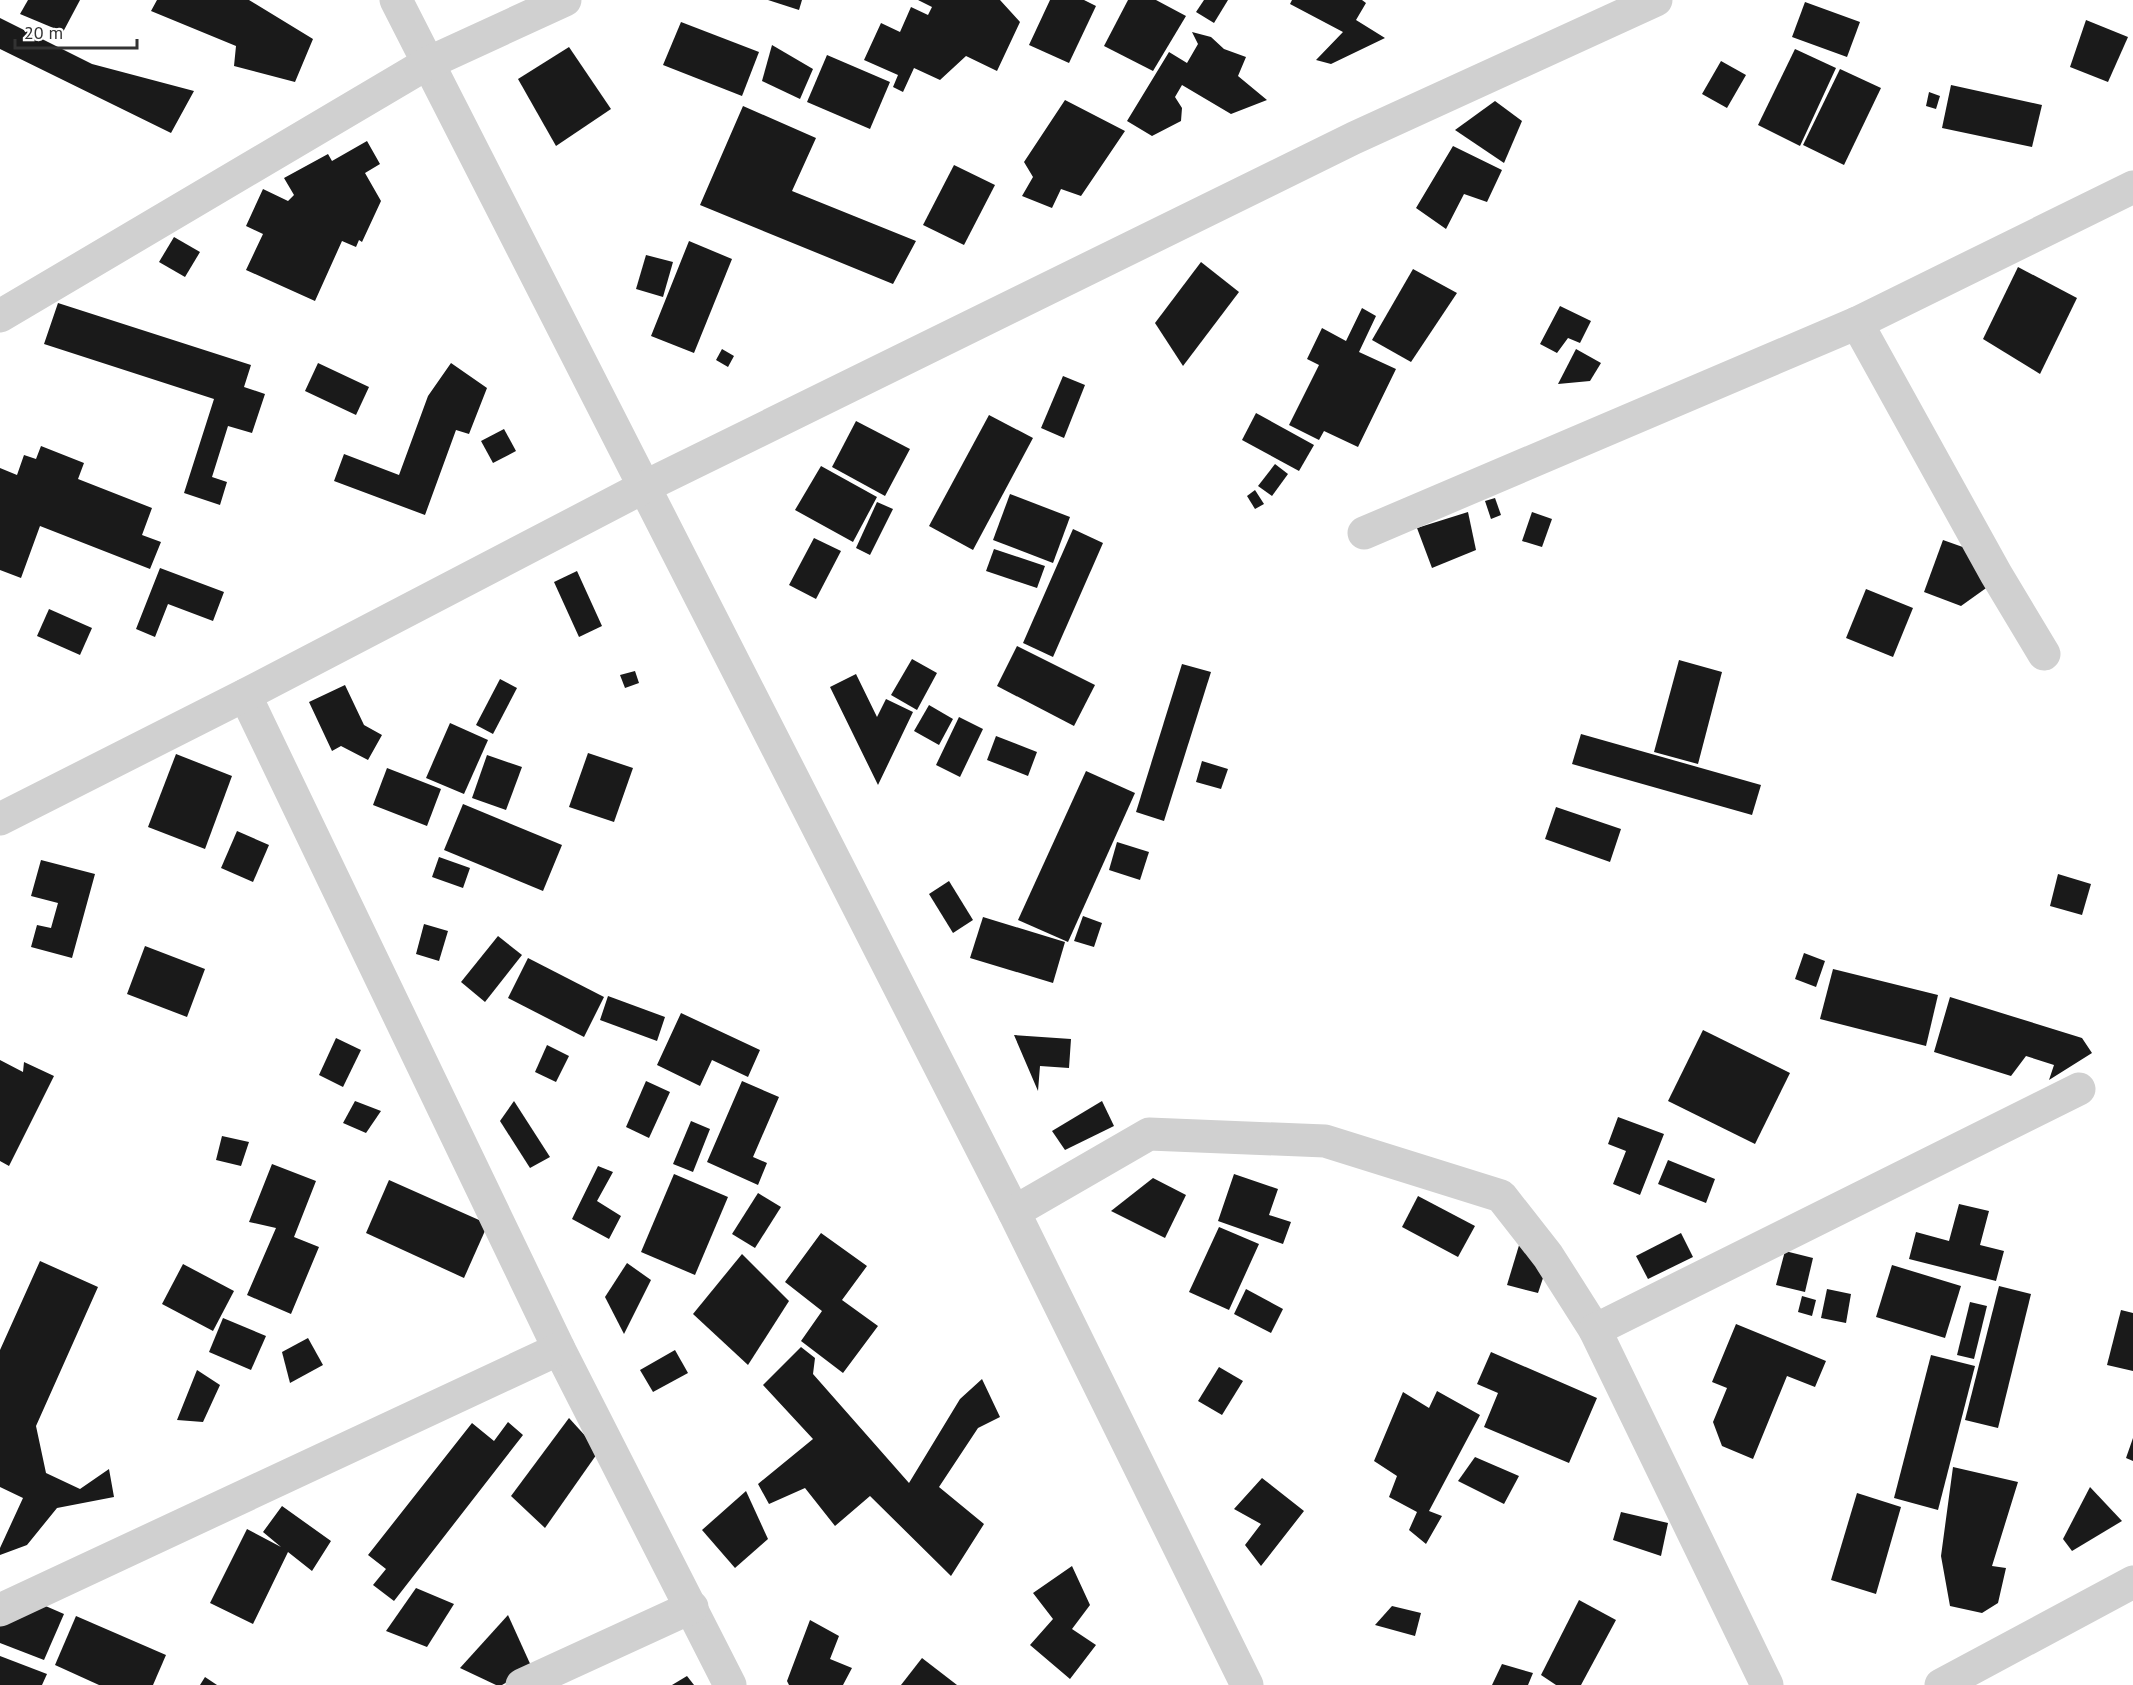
<svg xmlns="http://www.w3.org/2000/svg" width="2133" height="1685" viewBox="0 0 2133 1685" font-family="'PT Sans',sans-serif">
<rect width="100%" height="100%" fill="#fff"/>
<!-- building -->
<g fill="#1a1a1a">
<polygon points="28,0 80,0 63,32 20,14"/>
<polygon points="157,0 249,0 313,39 295,82 234,66 236,46 151,11"/>
<polygon points="768,0 802,0 799,10"/>
<polygon points="918,0 1000,0 1020,22 997,71 966,56 940,80 914,68 903,92 893,87 898,75 864,60 881,23 900,32 911,7 928,15 932,7"/>
<polygon points="1050,0 1084,0 1096,6 1069,63 1029,45"/>
<polygon points="1128,0 1156,0 1186,16 1153,71 1104,46"/>
<polygon points="1204,0 1228,0 1214,23 1196,12"/>
<polygon points="1292,0 1362,0 1366,3 1356,20 1385,38 1331,64 1316,60 1343,32 1290,4"/>
<polygon points="1805,2 1860,22 1847,57 1792,37"/>
<polygon points="0,18 92,64 194,91 171,133 0,49"/>
<polygon points="2086,20 2128,37 2108,82 2070,67"/>
<polygon points="681,22 759,52 742,96 663,65"/>
<polygon points="1192,32 1211,37 1224,49 1246,57 1238,76 1267,100 1231,114 1182,85 1175,97 1182,108 1181,121 1152,136 1127,121 1169,52 1187,63 1198,44"/>
<polygon points="772,45 813,69 800,99 762,81"/>
<polygon points="569,47 611,109 556,146 518,79"/>
<polygon points="1795,49 1836,68 1800,146 1758,125"/>
<polygon points="827,55 890,82 870,129 807,102"/>
<polygon points="1721,61 1746,75 1727,108 1702,94"/>
<polygon points="1840,69 1881,88 1844,165 1803,145"/>
<polygon points="1951,85 2042,105 2032,147 1942,128"/>
<polygon points="1929,92 1940,96 1936,109 1926,106"/>
<polygon points="1065,100 1125,131 1081,196 1061,189 1052,208 1022,196 1033,177 1024,162"/>
<polygon points="1495,101 1522,121 1504,163 1455,130"/>
<polygon points="743,106 816,138 792,191 916,241 893,284 700,205"/>
<polygon points="367,141 380,164 365,173 381,201 362,242 359,240 356,247 342,241 315,301 246,270 263,234 246,226 263,189 288,201 294,195 284,178 328,154 332,161"/>
<polygon points="1453,146 1502,170 1487,202 1464,194 1446,229 1416,208"/>
<polygon points="954,165 995,185 964,245 923,225"/>
<polygon points="174,237 200,252 185,277 159,262"/>
<polygon points="689,241 732,259 694,353 651,336"/>
<polygon points="646,255 673,262 663,297 636,289"/>
<polygon points="1201,262 1239,292 1183,366 1155,323"/>
<polygon points="2018,267 2077,298 2040,374 1983,339"/>
<polygon points="1413,269 1457,293 1411,362 1372,340"/>
<polygon points="58,303 251,365 244,387 265,394 252,433 228,426 212,477 227,482 220,505 184,493 214,399 44,344"/>
<polygon points="1560,306 1591,321 1580,343 1568,338 1557,353 1540,344"/>
<polygon points="1362,308 1376,316 1359,352 1396,369 1358,447 1324,431 1319,440 1289,425 1319,365 1307,359 1322,328 1346,341"/>
<polygon points="722,349 734,356 728,367 716,360"/>
<polygon points="1576,349 1601,363 1590,381 1558,384"/>
<polygon points="318,363 369,387 356,415 305,391"/>
<polygon points="451,363 487,388 469,434 456,430 425,515 334,481 344,454 399,475 428,396"/>
<polygon points="1063,376 1085,385 1064,438 1041,428"/>
<polygon points="1256,413 1314,445 1299,471 1242,440"/>
<polygon points="989,415 1033,438 973,550 929,526"/>
<polygon points="856,421 910,449 885,496 832,467"/>
<polygon points="504,429 516,451 493,463 481,441"/>
<polygon points="41,446 84,463 78,479 152,508 142,535 161,542 150,569 40,526 21,578 0,570 0,468 17,475 24,455 36,459"/>
<polygon points="1275,464 1288,474 1272,496 1258,486"/>
<polygon points="821,466 877,497 853,542 795,510"/>
<polygon points="1255,490 1264,504 1255,509 1247,496"/>
<polygon points="1010,494 1070,517 1053,563 993,540"/>
<polygon points="1495,498 1501,515 1491,519 1485,501"/>
<polygon points="877,502 893,509 870,555 856,548"/>
<polygon points="1468,512 1476,550 1432,568 1417,528"/>
<polygon points="1532,512 1552,519 1542,547 1522,541"/>
<polygon points="1073,529 1103,543 1053,657 1023,643"/>
<polygon points="814,538 841,551 816,599 789,585"/>
<polygon points="1943,540 1974,551 1996,581 1961,606 1924,592"/>
<polygon points="994,549 1045,566 1037,588 986,571"/>
<polygon points="160,568 224,592 213,621 168,604 155,637 136,629"/>
<polygon points="577,571 602,626 579,637 554,582"/>
<polygon points="1866,589 1913,608 1893,657 1846,638"/>
<polygon points="49,609 92,628 80,655 37,636"/>
<polygon points="1017,646 1095,685 1074,726 997,686"/>
<polygon points="912,659 937,673 917,710 891,695"/>
<polygon points="1679,660 1722,672 1698,764 1654,752"/>
<polygon points="1182,664 1211,672 1164,821 1136,812"/>
<polygon points="635,671 639,683 625,688 620,675"/>
<polygon points="856,674 877,717 886,699 913,712 878,785 830,687"/>
<polygon points="500,679 517,688 493,734 476,725"/>
<polygon points="345,685 364,725 382,735 368,760 341,746 332,751 309,702"/>
<polygon points="929,705 953,719 939,745 914,731"/>
<polygon points="959,717 983,729 960,777 936,765"/>
<polygon points="450,723 488,740 464,794 426,778"/>
<polygon points="1581,734 1761,785 1752,815 1572,764"/>
<polygon points="996,736 1037,752 1028,776 987,760"/>
<polygon points="588,753 633,768 614,822 569,807"/>
<polygon points="176,754 232,776 205,849 148,827"/>
<polygon points="487,755 522,767 506,810 472,798"/>
<polygon points="1202,761 1228,769 1221,789 1196,782"/>
<polygon points="387,768 441,789 427,826 373,805"/>
<polygon points="1086,771 1135,793 1068,942 1018,920"/>
<polygon points="463,804 562,845 543,891 444,850"/>
<polygon points="1556,807 1621,829 1610,862 1545,839"/>
<polygon points="237,831 269,845 253,882 221,868"/>
<polygon points="1117,842 1149,852 1140,880 1109,870"/>
<polygon points="439,857 470,868 463,888 432,877"/>
<polygon points="41,860 95,874 72,958 31,947 37,925 51,928 58,903 31,896"/>
<polygon points="2058,874 2091,884 2082,915 2050,906"/>
<polygon points="949,881 973,920 953,933 929,894"/>
<polygon points="1083,916 1102,923 1094,947 1074,941"/>
<polygon points="983,917 1065,942 1053,983 970,958"/>
<polygon points="424,924 448,931 439,961 416,954"/>
<polygon points="498,936 522,955 485,1002 461,982"/>
<polygon points="145,946 205,969 187,1017 127,994"/>
<polygon points="1804,953 1825,961 1816,987 1795,979"/>
<polygon points="528,958 604,997 584,1037 508,998"/>
<polygon points="1833,969 1938,995 1926,1046 1820,1019"/>
<polygon points="608,996 665,1017 657,1041 600,1020"/>
<polygon points="1950,997 2082,1038 2092,1053 2049,1080 2054,1065 2026,1056 2011,1076 1934,1052"/>
<polygon points="681,1013 760,1050 748,1077 712,1060 700,1086 657,1065"/>
<polygon points="1703,1030 1790,1073 1755,1144 1668,1101"/>
<polygon points="1014,1035 1071,1039 1069,1068 1040,1066 1038,1091"/>
<polygon points="336,1038 361,1050 343,1087 319,1075"/>
<polygon points="547,1045 569,1056 556,1082 535,1072"/>
<polygon points="0,1060 23,1072 24,1062 54,1076 9,1166 0,1161"/>
<polygon points="646,1081 670,1092 649,1138 626,1127"/>
<polygon points="742,1081 779,1097 753,1157 767,1163 758,1185 707,1162"/>
<polygon points="355,1101 381,1111 366,1133 343,1123"/>
<polygon points="514,1101 550,1157 530,1168 500,1121"/>
<polygon points="1102,1101 1114,1126 1065,1150 1052,1131"/>
<polygon points="1618,1117 1664,1134 1640,1195 1613,1184 1626,1151 1608,1144"/>
<polygon points="691,1121 710,1129 693,1172 673,1164"/>
<polygon points="222,1136 249,1142 241,1166 216,1160"/>
<polygon points="1668,1160 1715,1179 1706,1203 1658,1184"/>
<polygon points="272,1164 316,1181 294,1237 319,1247 291,1314 247,1295 276,1228 249,1222"/>
<polygon points="598,1166 613,1172 597,1201 621,1216 609,1239 572,1219"/>
<polygon points="674,1174 728,1197 695,1275 641,1252"/>
<polygon points="1234,1174 1278,1189 1269,1215 1291,1222 1283,1244 1218,1221"/>
<polygon points="1153,1178 1186,1195 1165,1238 1111,1211"/>
<polygon points="389,1180 488,1224 464,1278 366,1233"/>
<polygon points="758,1193 781,1207 755,1248 732,1234"/>
<polygon points="1418,1196 1475,1226 1458,1257 1402,1227"/>
<polygon points="1959,1204 1989,1211 1980,1245 2004,1251 1996,1281 1909,1259 1916,1232 1949,1241"/>
<polygon points="1219,1227 1259,1244 1229,1310 1189,1292"/>
<polygon points="821,1233 867,1266 842,1300 878,1326 843,1373 801,1341 822,1311 785,1282"/>
<polygon points="1681,1233 1693,1257 1648,1279 1636,1256"/>
<polygon points="1520,1242 1544,1275 1538,1293 1507,1285"/>
<polygon points="1785,1251 1813,1258 1805,1292 1776,1285"/>
<polygon points="742,1254 789,1301 748,1365 693,1314"/>
<polygon points="40,1261 98,1287 36,1426 46,1473 80,1489 109,1469 114,1497 57,1508 27,1545 0,1555 0,1548 23,1498 0,1487 0,1350"/>
<polygon points="627,1263 651,1280 624,1334 605,1297"/>
<polygon points="183,1264 234,1291 213,1331 162,1304"/>
<polygon points="1892,1265 1961,1286 1945,1338 1876,1317"/>
<polygon points="1999,1286 2031,1294 1998,1428 1965,1420"/>
<polygon points="1246,1289 1283,1309 1271,1333 1234,1314"/>
<polygon points="1827,1289 1851,1294 1846,1323 1821,1318"/>
<polygon points="1802,1296 1816,1300 1812,1316 1798,1312"/>
<polygon points="1970,1302 1987,1306 1974,1359 1957,1355"/>
<polygon points="2121,1310 2133,1313 2133,1371 2107,1365"/>
<polygon points="223,1318 266,1336 251,1370 209,1352"/>
<polygon points="1736,1324 1826,1361 1815,1387 1787,1376 1753,1459 1722,1446 1713,1422 1727,1388 1712,1382"/>
<polygon points="308,1338 323,1365 290,1383 282,1352"/>
<polygon points="801,1347 815,1358 813,1374 909,1483 960,1399 982,1379 1000,1417 978,1428 939,1487 984,1524 951,1576 870,1496 835,1526 805,1488 769,1504 758,1484 813,1439 763,1385"/>
<polygon points="675,1350 688,1373 653,1392 640,1370"/>
<polygon points="1491,1352 1597,1398 1569,1463 1484,1427 1498,1393 1477,1384"/>
<polygon points="1931,1355 1975,1366 1938,1510 1894,1498"/>
<polygon points="1219,1367 1243,1381 1222,1415 1198,1401"/>
<polygon points="197,1370 220,1385 203,1422 177,1420"/>
<polygon points="1437,1391 1480,1415 1429,1511 1442,1516 1426,1544 1409,1530 1417,1512 1389,1497 1397,1476 1374,1461 1403,1392 1429,1408"/>
<polygon points="569,1418 599,1451 545,1528 511,1496"/>
<polygon points="508,1422 523,1435 394,1601 373,1585 386,1569 368,1555 472,1423 494,1441"/>
<polygon points="2133,1438 2133,1461 2126,1458"/>
<polygon points="1475,1457 1519,1476 1504,1504 1458,1481"/>
<polygon points="1953,1467 2018,1482 1992,1566 2006,1568 1998,1603 1982,1613 1950,1606 1941,1556"/>
<polygon points="1262,1478 1304,1511 1261,1566 1245,1545 1261,1524 1234,1509"/>
<polygon points="2090,1487 2122,1521 2072,1551 2063,1539"/>
<polygon points="746,1491 768,1539 735,1568 702,1530"/>
<polygon points="1857,1493 1901,1507 1876,1594 1831,1580"/>
<polygon points="282,1506 331,1541 312,1571 288,1552 253,1624 210,1603 247,1529 281,1547 263,1532"/>
<polygon points="1621,1512 1668,1523 1661,1556 1613,1540"/>
<polygon points="1072,1566 1090,1605 1072,1629 1096,1645 1070,1679 1030,1645 1053,1619 1033,1593"/>
<polygon points="416,1588 454,1604 427,1647 386,1631"/>
<polygon points="1579,1600 1616,1620 1581,1685 1556,1685 1541,1675"/>
<polygon points="41,1604 64,1614 44,1660 0,1643 0,1623"/>
<polygon points="1392,1606 1421,1613 1415,1636 1375,1625"/>
<polygon points="508,1615 532,1668 502,1685 496,1685 460,1668"/>
<polygon points="76,1616 166,1655 153,1685 99,1685 55,1665"/>
<polygon points="810,1620 839,1636 830,1659 852,1668 843,1685 789,1685 787,1681"/>
<polygon points="0,1656 47,1674 42,1685 0,1685"/>
<polygon points="922,1658 957,1685 901,1685"/>
<polygon points="1502,1664 1533,1673 1528,1685 1492,1685"/>
<polygon points="687,1676 694,1685 672,1685"/>
<polygon points="205,1677 217,1685 200,1685"/>
</g>
<g fill="none" stroke-linecap="round" stroke-linejoin="round">
<!-- minor -->
<g stroke="#d0d0d0" stroke-width="33">
<polyline points="396,0 1014,1212 1247,1685"/>
<polyline points="0,316 428,63 565,0"/>
<polyline points="1857,323 1996,574 2044,654"/>
<polyline points="1364,533 1857,323 2133,187"/>
<polyline points="245,695 559,1349 730,1685"/>
<polyline points="0,819 245,695 644,487 1354,138 1656,0"/>
<polyline points="1014,1212 1149,1134 1325,1141 1501,1196 1548,1256 1595,1330"/>
<polyline points="0,1610 559,1349"/>
<polyline points="522,1685 692,1607"/>
<polyline points="1767,1685 1595,1330 2079,1089"/>
<polyline points="1941,1685 2133,1582"/>
</g>
</g>
<!-- scale -->
<path d="M15 39v9h122v-9" fill="none" stroke="#333333" stroke-width="3"/>
<text x="24" y="39" font-size="18" fill="#333333" stroke="#ffffff" stroke-width="4.5" paint-order="stroke">20 m</text>
</svg>
